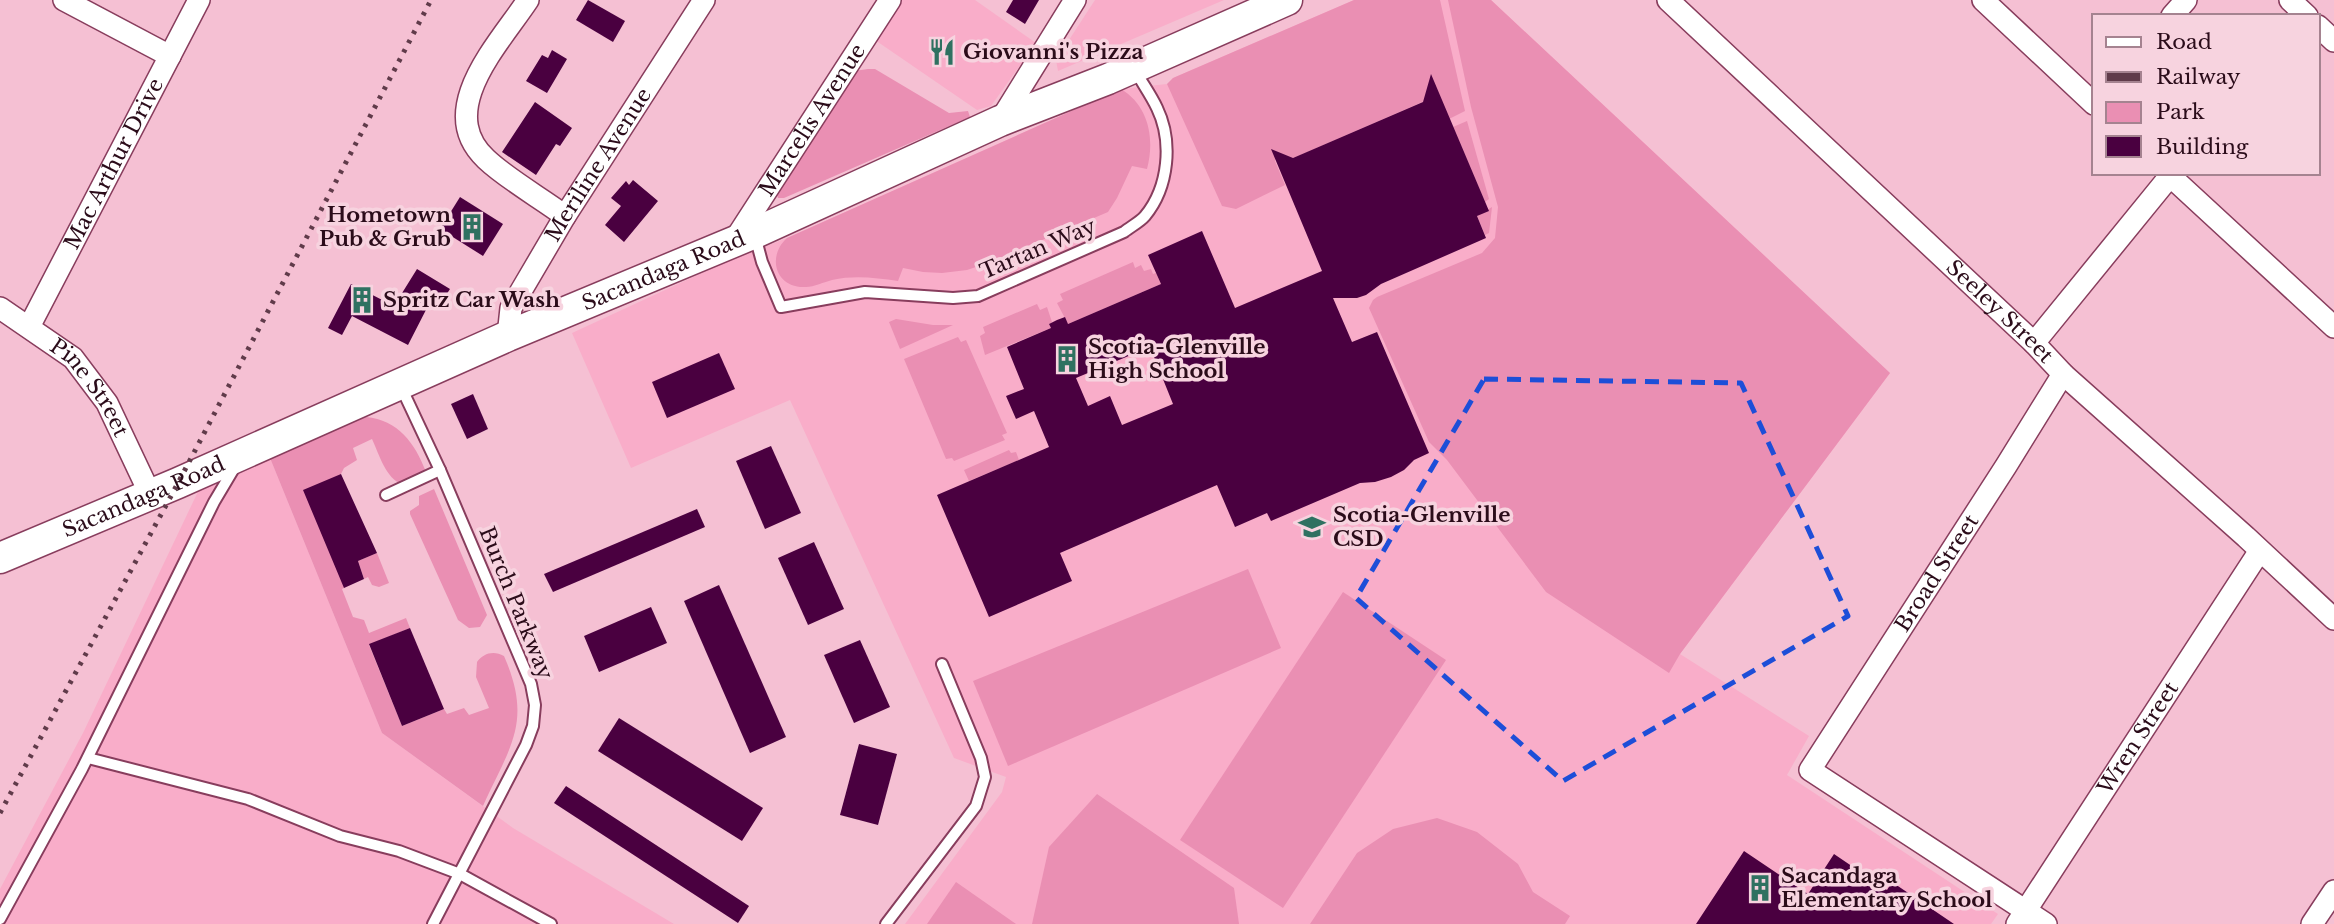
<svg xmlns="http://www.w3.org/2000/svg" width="2334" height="924" viewBox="0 0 2334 924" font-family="'Libre Baskerville',serif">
<rect width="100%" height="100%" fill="#f5c0d3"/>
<!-- built -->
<g fill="#f9adc9">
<polygon points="902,0 975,0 1036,43 991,106 977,110 875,40"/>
<polygon points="1095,0 1224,0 1058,71 1056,60"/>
<polygon points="1354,0 1491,0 1890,373 1680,654 1809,736 1787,775 1998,914 1991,924 905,924 1002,792 1006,777 954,758 790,400 631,468 572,333 730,260 787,238 1121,89 1167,84 1173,78"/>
<polygon points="270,458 382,733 513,828 674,924 0,924 0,889 83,733 204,479"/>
</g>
<!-- green -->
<g fill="#ea8fb3">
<polygon points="1354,0 1440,0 1465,111 1449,119 1427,100 1289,160 1276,157 1275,161 1285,185 1236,209 1222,206 1167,84 1173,78"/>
<polygon points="1448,0 1491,0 1890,373 1680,654 1669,673 1546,592 1447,460 1429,442 1369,308 1373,300 1377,297 1482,253 1495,238 1498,207 1471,107"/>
<polygon points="868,69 875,69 949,113 968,111 970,117 784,198 778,198 776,192 854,71"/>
<path d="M1121,89C1149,106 1155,139 1147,169L1132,166L1117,198L1108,212L991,262L967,270L942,273L923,272L903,268L898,281C876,278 855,275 832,280C824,282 814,287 806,287C776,289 766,257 787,238Z"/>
<polygon points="1467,121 1489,199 1485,202 1453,127"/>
<polygon points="1492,207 1489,233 1485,235 1477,216"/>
<polygon points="1133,262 1135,268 1141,265 1144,271 1151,269 1153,274 1156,273 1161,284 1068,324 1057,303 1063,300 1060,294"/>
<polygon points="1037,304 1040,310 1047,307 1052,322 1049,324 1051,328 985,355 980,336 985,333 983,327"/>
<polygon points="896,319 933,325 953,325 900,349 889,322"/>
<polygon points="958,337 961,342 966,340 1007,433 1002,435 1005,440 954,461 952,458 946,459 904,359"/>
<path d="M366,417C398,420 415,443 426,472L402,484C386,479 379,454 372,439L353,448L357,460L344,468L341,474L344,588L342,589L353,617L364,620L369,633L406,618L410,628L369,645L402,726L444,709L447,714L464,708L469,715L489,708L476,677L477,662C483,653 494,650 504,656C533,722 510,746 483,806L382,733L270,458Z"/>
<polygon points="1009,450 1011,453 1016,452 1019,460 969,481 964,470"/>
<polygon points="434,489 487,615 480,627 469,628 458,620 410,514 410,511 419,505 419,496"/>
<polygon points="377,553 389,583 379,587 372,585 368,577 364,579 358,561"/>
<polygon points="1248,569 1281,648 1008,766 973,681"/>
<polygon points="1343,592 1446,660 1283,908 1180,840"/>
<polygon points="1097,794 1234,888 1239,924 1032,924 1049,847"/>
<polygon points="1437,818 1477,832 1518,864 1533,892 1570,916 1565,924 1310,924 1357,853 1393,829"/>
<polygon points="956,882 1016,924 927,924"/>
</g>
<!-- building -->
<g fill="#4a0040" fill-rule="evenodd">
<polygon points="588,0 625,21 613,42 576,20"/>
<polygon points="1013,0 1039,0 1025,24 1006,12"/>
<polygon points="552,50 567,59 547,93 526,81 542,55 548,58"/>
<path d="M1431,74L1489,211L1477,216L1486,238L1381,284L1366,295L1357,298H1333L1352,342L1377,332L1429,453L1414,460L1404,470L1391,477L1375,482L1360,483L1271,521L1267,513L1235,527L1217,485L1060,553L1072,581L989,617L937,495L1049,447L1034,411L1016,419L1006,396L1024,389L1007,347L1051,328L1049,324L1057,320L1065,317L1068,324L1161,284L1148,255L1202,231L1235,308L1322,271L1271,149L1293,158L1423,102ZM1150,347L1173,404L1122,425L1110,396L1088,406L1076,378Z"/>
<polygon points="535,102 572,128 560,146 556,144 536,175 502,152"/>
<polygon points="633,180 658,201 624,242 605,225 621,206 611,198 626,181 629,185"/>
<polygon points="460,197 503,224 483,256 440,229"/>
<polygon points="417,269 450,289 437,309 429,304 408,345 352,316 342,335 328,328 351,284 394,306"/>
<polygon points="719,353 735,389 667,418 652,382"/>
<polygon points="473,394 488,429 467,439 451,404"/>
<polygon points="771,446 801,513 765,529 736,461"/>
<polygon points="341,474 377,553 358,561 364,579 344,588 303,490"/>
<polygon points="697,509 705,527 553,592 544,574"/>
<polygon points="814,542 844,609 808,625 778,558"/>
<polygon points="719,585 786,737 750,753 684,601"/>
<polygon points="651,607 667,643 599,672 584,636"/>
<polygon points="410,628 444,709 402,726 369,644"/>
<polygon points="860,640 890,707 854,723 824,655"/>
<polygon points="619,718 763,808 742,841 598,751"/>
<polygon points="859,744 897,754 878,825 840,815"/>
<polygon points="566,786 749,906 738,923 554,803"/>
<polygon points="1744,851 1808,894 1834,854 1887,890 1892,882 1954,924 1696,924"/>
</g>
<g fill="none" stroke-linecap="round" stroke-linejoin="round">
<defs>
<g id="service">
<path d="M755,236L762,262L781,307L865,292L953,298L978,296L1124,232C1130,227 1140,222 1145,216C1169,187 1173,141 1157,108C1151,95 1142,83 1135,70"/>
<polyline points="401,387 440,470 531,684 535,705 533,726 526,745 433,924"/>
<polyline points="386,495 440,470"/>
<polyline points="88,758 248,799 340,836 399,851 460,874 551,924"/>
<polyline points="0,919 82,769 214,502 236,465"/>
<polyline points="886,924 976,806 985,777 981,758 942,664"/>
</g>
<g id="minor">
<polyline points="64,0 170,56"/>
<path d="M528,0C499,44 434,110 486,159C507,179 541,198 565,216"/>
<path id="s1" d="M1668,0L2034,343L2063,374L2246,537L2334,619"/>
<polyline points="1983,0 2094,104"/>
<polyline points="2290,0 2307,16"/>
<polyline points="2172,16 2186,0"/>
<polyline points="2318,26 2334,41"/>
<polyline points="1000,121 1075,0"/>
<polyline points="2167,173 2334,327"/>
<path id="s2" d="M734,241L890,0"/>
<path id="s3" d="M0,308L73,358L107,403L150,494"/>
<path id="s4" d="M29,327L199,0"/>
<path id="s5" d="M508,336L511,308L565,216L704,0"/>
<polyline points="2034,343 2170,176"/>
<path id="s6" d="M2017,924L2259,552"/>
<path id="s7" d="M2046,924L1810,770L2006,466L2063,374"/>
<polyline points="2312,924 2334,891"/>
</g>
<g id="secondary">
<path id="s8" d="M0,558L178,483L508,336L755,233L1000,121L1108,79L1287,0"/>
</g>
</defs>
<!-- service casing -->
<use href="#service" stroke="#883d5d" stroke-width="14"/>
<!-- minor casing -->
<use href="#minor" stroke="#883d5d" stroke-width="24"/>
<!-- secondary casing -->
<use href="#secondary" stroke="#883d5d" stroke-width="33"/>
<!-- service -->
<use href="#service" stroke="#fff" stroke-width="10"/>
<!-- minor -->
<use href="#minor" stroke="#fff" stroke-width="21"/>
<!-- secondary -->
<use href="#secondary" stroke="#fff" stroke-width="30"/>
<!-- rail -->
<polyline stroke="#603b4a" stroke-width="5" stroke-dasharray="3.5 7" stroke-linecap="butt" points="0,813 178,483 431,0"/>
</g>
<!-- marked area -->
<path fill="none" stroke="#1d4ed8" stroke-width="5" stroke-dasharray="14 9" stroke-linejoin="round" d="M1484,379L1741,383L1848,616L1563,781L1356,598Z"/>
<!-- icons -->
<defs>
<symbol id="restaurant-bare" viewBox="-9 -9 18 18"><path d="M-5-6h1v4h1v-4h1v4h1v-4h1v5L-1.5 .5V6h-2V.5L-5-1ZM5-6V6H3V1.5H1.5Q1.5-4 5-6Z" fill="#2f7161" stroke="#f7d3df" stroke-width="2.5" paint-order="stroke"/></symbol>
<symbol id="building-bare" viewBox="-9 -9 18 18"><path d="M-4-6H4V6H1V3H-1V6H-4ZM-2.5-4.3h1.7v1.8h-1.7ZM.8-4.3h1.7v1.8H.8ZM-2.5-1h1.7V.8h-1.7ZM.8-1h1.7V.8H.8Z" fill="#2f7161" stroke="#f7d3df" stroke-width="2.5" paint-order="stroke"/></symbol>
<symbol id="school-bare" viewBox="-9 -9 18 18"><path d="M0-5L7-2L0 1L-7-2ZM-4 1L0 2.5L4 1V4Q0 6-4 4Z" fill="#2f7161" stroke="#f7d3df" stroke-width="2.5" paint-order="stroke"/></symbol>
</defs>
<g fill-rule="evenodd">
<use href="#restaurant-bare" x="923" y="33" width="38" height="38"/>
<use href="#building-bare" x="453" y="208" width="38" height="38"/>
<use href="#building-bare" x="343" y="281" width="38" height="38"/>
<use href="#building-bare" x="1048" y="340" width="38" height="38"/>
<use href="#school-bare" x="1293" y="508" width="38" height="38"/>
<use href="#building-bare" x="1741" y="869" width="38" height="38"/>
</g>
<g text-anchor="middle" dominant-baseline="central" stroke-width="7" stroke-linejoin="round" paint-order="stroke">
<!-- poi labels -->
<g font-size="21" font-weight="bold" fill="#2b0c1a" stroke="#f7d3df" text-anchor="start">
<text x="963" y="52">Giovanni's Pizza</text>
<text x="451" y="215" text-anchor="end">Hometown<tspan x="451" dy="24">Pub &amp; Grub</tspan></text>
<text x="383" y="300">Spritz Car Wash</text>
<text x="1088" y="347">Scotia-Glenville<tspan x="1088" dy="24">High School</tspan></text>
<text x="1333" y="515">Scotia-Glenville<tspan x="1333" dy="24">CSD</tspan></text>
<text x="1781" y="876">Sacandaga<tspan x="1781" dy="24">Elementary School</tspan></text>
</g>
<!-- street labels -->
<g font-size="21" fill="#2b0c1a" stroke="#f7d3df">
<text stroke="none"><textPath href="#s2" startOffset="144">Marcelis Avenue</textPath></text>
<text stroke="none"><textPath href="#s4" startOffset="184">Mac Arthur Drive</textPath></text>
<text stroke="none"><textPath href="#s5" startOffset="196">Meriline Avenue</textPath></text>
<text transform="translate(1038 249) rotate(-23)">Tartan Way</text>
<text stroke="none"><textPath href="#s8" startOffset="723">Sacandaga Road</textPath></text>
<text stroke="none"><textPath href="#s1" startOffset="455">Seeley Street</textPath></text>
<text stroke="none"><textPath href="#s3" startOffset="122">Pine Street</textPath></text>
<text stroke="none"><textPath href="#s8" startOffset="156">Sacandaga Road</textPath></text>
<text stroke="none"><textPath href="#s7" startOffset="516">Broad Street</textPath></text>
<text transform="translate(516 603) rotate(68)">Burch Parkway</text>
<text stroke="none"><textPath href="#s6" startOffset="222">Wren Street</textPath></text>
</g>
</g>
<!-- legend -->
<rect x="2092" y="14" width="228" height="161" fill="#f7d3df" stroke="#a58390" stroke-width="2"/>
<rect x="2106" y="37" width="35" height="10" fill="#ffffff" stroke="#a58390" stroke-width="2"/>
<text x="2156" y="49" font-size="21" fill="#2b0c1a">Road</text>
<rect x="2106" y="72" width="35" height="10" fill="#603b4a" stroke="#a58390" stroke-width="2"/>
<text x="2156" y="84" font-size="21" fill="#2b0c1a">Railway</text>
<rect x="2106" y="102" width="35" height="21" fill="#ea8fb3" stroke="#a58390" stroke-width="2"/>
<text x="2156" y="119" font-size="21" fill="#2b0c1a">Park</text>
<rect x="2106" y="136" width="35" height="21" fill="#4a0040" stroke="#a58390" stroke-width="2"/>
<text x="2156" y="154" font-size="21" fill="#2b0c1a">Building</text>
</svg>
